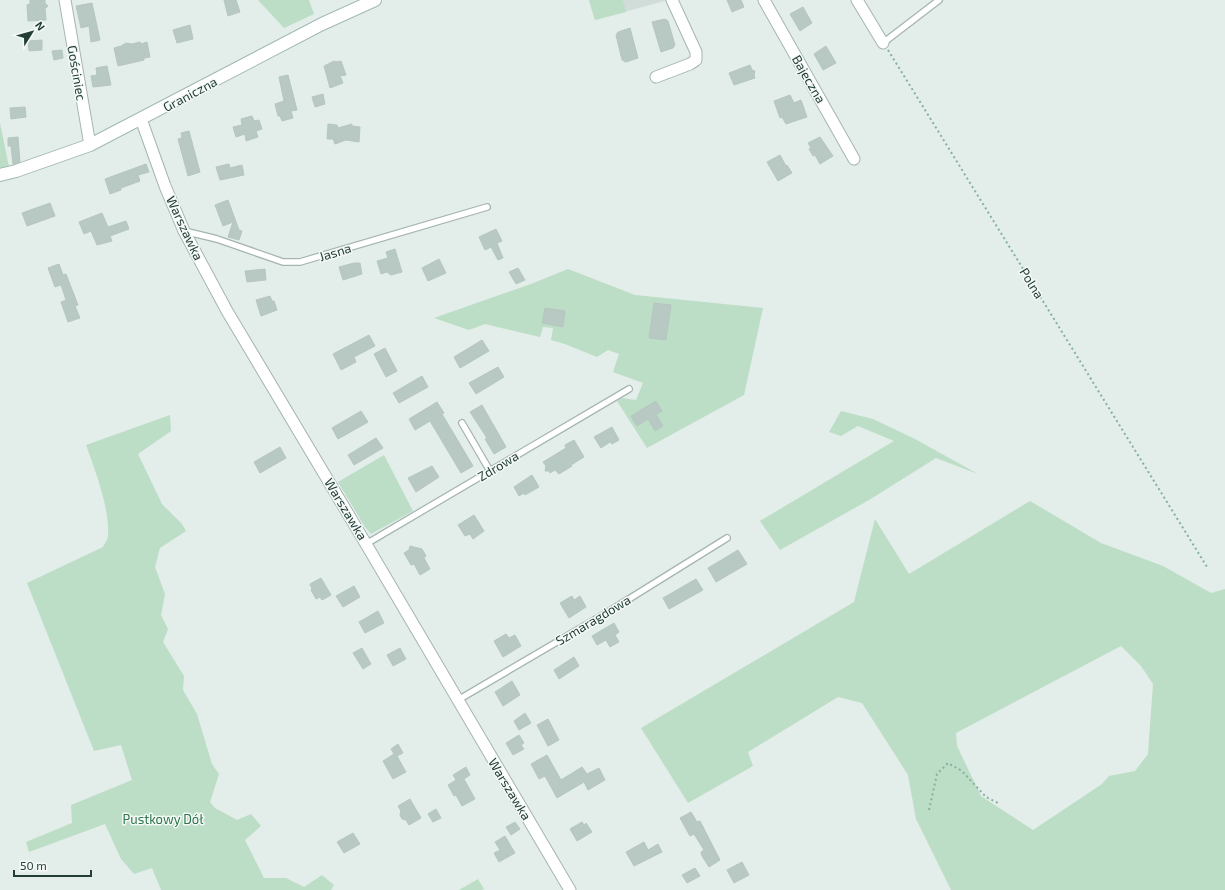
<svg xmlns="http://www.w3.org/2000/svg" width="1225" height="890" viewBox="0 0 1225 890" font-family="'Exo 2',sans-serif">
<rect width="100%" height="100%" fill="#e3ede9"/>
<!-- built -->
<polygon fill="#d1ddd8" points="589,0 668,0 595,20"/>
<!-- green -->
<g fill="#bcdec6" fill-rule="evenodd">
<polygon points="258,0 309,0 314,14 284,28"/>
<polygon points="589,0 623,0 626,12 595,20"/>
<polygon points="0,123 9,167 0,168"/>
<polygon points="568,269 635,295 763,308 744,395 647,448 617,401 622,398 636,400 643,383 613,372 619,354 608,350 597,357 565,344 551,340 553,328 543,327 540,337 485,324 469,330 434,318 531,284"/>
<polygon points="841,411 873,419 915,439 978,474 936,458 869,500 780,550 760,521 894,441 858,426 841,436 829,432"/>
<path d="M170,415L171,431L138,454L162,504L182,524L186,531L160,548L155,567L165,594L161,615L168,629L163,642L184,676L183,690L197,714L212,764L219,774L210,802L215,808L237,820L251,814L261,826L245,840L264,878H286L304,887L322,875L334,885L331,890H161L152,868L134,874L121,859L105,824L29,852L26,842L72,823L71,805L132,780L121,745L94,751L27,583L103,547C105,543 108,539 108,536C110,509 95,470 86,445Z"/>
<polygon points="384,455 413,511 371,534 365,527 338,482"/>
<path d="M1030,501L1101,543L1163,566L1211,593L1225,589V890H951L916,819L908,775L862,703L838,697L748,752L753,766L688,803L641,728L854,602L875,519L909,574ZM1121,646L1141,666L1153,684L1148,754L1135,771L1109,776L1102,784L1033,830L981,796L957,746L956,733Z"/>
<polygon points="478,879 484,889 481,890 459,890"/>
</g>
<!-- building -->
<g fill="#b8c8c2" stroke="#b5c7c0">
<polygon points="30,0 45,0 45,3 48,6 45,9 46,20 28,21 27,5 30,4"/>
<polygon points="224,0 236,0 240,12 228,16"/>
<polygon points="727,0 741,0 744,7 732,12"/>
<polygon points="92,3 100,40 91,42 89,26 81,28 76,6"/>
<polygon points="803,7 812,23 800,31 790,14"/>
<polygon points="665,19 668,21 675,45 673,48 661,52 652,22"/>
<polygon points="190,25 193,39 177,43 173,30"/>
<polygon points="630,28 638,58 626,62 622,60 616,35 618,32"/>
<polygon points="42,40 42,50 29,51 28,41"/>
<polygon points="140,42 141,44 147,42 150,57 144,58 144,60 118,66 114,48 121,46 126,43 132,44"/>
<polygon points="826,46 836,63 823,70 814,54"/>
<polygon points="62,50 63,58 54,60 52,51"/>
<polygon points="334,61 336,62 341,61 346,75 340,76 343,83 330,88 324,66"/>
<polygon points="750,65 752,70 755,71 754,75 755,78 734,85 729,73"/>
<polygon points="107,66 111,85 93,87 91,76 97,75 96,68"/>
<polygon points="288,75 297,110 291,111 293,118 282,121 280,116 278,116 275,104 284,101 279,77"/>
<polygon points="323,94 325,104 315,107 312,97"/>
<polygon points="790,95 794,103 801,100 807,117 786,124 782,117 780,118 774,101"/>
<polygon points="25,107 26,117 11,119 10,108"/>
<polygon points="252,116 254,121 259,120 262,129 256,131 258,137 246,141 245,134 236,137 233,127 242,125 241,119"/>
<polygon points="328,124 337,125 338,128 352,124 352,126 360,127 359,142 346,140 335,144 333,139 327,139"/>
<polygon points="189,131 200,172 188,176 178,139 182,138 181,133"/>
<polygon points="18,137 20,162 13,164 11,146 8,146 8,138"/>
<polygon points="820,137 833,156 820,164 815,155 813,156 809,149 811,148 808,143"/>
<polygon points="780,155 786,166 787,165 792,173 778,181 767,162"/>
<polygon points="146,164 149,172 138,175 140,181 121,188 121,190 110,194 105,179"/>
<polygon points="229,164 230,168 242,165 244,175 220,180 216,167"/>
<polygon points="228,200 239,230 242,231 239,240 228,237 233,222 223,226 215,205"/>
<polygon points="50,203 55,216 27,226 22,213"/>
<polygon points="102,213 108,227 126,221 129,229 110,236 112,241 97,245 91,231 84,234 79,222"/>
<polygon points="496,229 502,241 497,243 503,258 498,260 491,247 485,250 479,237"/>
<polygon points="395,249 402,272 391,275 387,272 381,274 377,261 388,258 386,252"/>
<polygon points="439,259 446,273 428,281 422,268"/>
<polygon points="354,263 360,263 362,274 343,280 339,267"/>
<polygon points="59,264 63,275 66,274 78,305 75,306 80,318 68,322 61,302 66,300 61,285 55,287 48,268"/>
<polygon points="518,268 525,280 516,284 509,272"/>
<polygon points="265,269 266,280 247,282 245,271"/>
<polygon points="270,296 272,301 274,301 277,310 261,316 256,300"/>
<polygon points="654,303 671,305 666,340 649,338"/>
<polygon points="545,308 565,311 563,327 542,323"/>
<polygon points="369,335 375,346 354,357 356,362 341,370 333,354"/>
<polygon points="482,340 489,351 460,368 454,357"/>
<polygon points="385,348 397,371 386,377 374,354"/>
<polygon points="498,367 504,377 476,394 469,383"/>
<polygon points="422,376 428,387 399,403 393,393"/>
<polygon points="656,401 662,411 656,414 663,426 655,431 648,419 637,426 631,416"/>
<polygon points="437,402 444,413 442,414 473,466 461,473 430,421 415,430 409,419"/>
<polygon points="482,405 506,447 494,454 485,439 487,438 470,412"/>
<polygon points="361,411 368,422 338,439 332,428"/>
<polygon points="612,427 619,440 612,444 610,442 601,448 594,437"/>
<polygon points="376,438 383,448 354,465 348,455"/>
<polygon points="574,440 584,457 571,465 572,466 559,474 555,470 550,473 549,471 545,471 546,466 543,462 566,448 565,445"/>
<polygon points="280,447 286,458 260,473 254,462"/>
<polygon points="432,466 439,477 416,492 408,478"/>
<polygon points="532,475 539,487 525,495 524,493 519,496 514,487"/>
<polygon points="474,515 484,531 473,539 470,534 465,536 458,525"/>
<polygon points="410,546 422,549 426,556 424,558 430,569 420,575 414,564 411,565 404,553 409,550"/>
<polygon points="738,550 747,564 716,582 708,568"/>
<polygon points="321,578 331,595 322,600 320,597 316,599 311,590 312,589 310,584"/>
<polygon points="696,579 703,590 669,609 663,598"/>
<polygon points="354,586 360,597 343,607 336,596"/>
<polygon points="572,596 574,600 580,596 586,607 569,618 560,603"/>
<polygon points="378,611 384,623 365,633 359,622"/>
<polygon points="614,623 619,632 615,635 619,642 610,647 606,640 597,645 592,636"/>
<polygon points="506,634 509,638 515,635 521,646 503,657 494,641"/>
<polygon points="362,648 371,664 363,669 353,653"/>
<polygon points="400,648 406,659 393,666 387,655"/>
<polygon points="574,657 579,666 559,679 554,670"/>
<polygon points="512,681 520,695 503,706 495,692"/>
<polygon points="525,713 531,723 519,730 514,721"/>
<polygon points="548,719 559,740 548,746 537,725"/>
<polygon points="519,735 524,743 521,745 524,749 513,755 506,743"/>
<polygon points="398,744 403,753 397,756 406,772 393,779 383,761 394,754 391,749"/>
<polygon points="547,755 561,780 582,767 587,774 599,768 605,780 588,790 584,782 557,798 545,776 539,779 531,764"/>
<polygon points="466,767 470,775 464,779 475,799 462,806 456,795 454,796 448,785 456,780 453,775"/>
<polygon points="410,799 421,818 409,825 406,820 402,819 400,815 401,811 398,806"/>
<polygon points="436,809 441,818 433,822 428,814"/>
<polygon points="691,812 697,822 700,821 720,860 709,867 702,856 701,852 704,850 694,834 690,836 680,818"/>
<polygon points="515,822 520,829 511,835 506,827"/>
<polygon points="582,822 584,825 586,823 592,832 577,841 570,829"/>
<polygon points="353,833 360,844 344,853 337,842"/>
<polygon points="505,836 515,853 499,862 494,853 500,850 495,842"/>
<polygon points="644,842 648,850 658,844 662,852 634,866 626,852"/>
<polygon points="742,862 749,875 734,883 727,870"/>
<polygon points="695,868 700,876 687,883 682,875"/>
</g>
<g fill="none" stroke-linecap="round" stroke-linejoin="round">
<defs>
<g id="lane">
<polyline points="883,43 939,0"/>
<polyline points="184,231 217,239 283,262 300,262 487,207"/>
<polyline points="462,423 490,471"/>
<polyline points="366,544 629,389"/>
<polyline points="458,700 608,612 727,538"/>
</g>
<g id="street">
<polyline points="65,0 90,145"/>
<polyline points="764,0 854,159"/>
<polyline points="857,0 883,43"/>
<polyline points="656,77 690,64 696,60 696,52 672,0"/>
<polyline points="141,119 165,186 184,231 227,311 366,544 570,890"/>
</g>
<polyline id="secondary" points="0,175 16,171 90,145 322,24 375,0"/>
</defs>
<!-- lane casing -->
<use href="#lane" stroke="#a6b5b0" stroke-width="8"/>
<!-- street casing -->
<use href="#street" stroke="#a6b5b0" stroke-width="13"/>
<!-- secondary casing -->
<use href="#secondary" stroke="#a1b9b1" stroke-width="14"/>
<!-- path -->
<g stroke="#84b0a3" stroke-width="2" stroke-dasharray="2 3" stroke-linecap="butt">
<polyline points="888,50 1207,567"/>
<polyline points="929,810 937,774 948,763 962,771 986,797 1000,804"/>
</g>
<!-- lane -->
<use href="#lane" stroke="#fff" stroke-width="5.5"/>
<!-- street -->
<use href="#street" stroke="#fff" stroke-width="11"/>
<!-- secondary -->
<use href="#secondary" stroke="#fff" stroke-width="12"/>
</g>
<g text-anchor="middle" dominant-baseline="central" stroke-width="3" stroke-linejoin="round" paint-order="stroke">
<!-- street labels -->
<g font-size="13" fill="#233e37" stroke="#f4f9f7">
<text transform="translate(77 73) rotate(80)">Gościniec</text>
<text transform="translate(809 79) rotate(60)">Bajeczna</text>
<text transform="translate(190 94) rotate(-28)">Graniczna</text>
<text transform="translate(185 228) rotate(65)">Warszawka</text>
<text transform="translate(335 252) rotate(-17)">Jasna</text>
<text transform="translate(1032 283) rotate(58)">Polna</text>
<text transform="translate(498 466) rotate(-31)">Zdrowa</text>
<text transform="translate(346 509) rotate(59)">Warszawka</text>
<text transform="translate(593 620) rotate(-31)">Szmaragdowa</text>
<text transform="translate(510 789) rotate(59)">Warszawka</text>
</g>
<!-- park labels -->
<g font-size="13" fill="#2d754a" stroke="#f4f9f7">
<text x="163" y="819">Pustkowy Dół</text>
</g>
</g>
<!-- north arrow -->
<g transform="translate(32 32) rotate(53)" stroke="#f4f9f7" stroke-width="3" paint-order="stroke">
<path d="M0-3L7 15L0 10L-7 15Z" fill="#233e37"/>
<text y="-6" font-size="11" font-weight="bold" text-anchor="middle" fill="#233e37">N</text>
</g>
<!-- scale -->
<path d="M14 870v6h77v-6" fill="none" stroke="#233e37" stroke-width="2"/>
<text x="20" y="870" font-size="12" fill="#233e37" stroke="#f4f9f7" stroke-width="3" paint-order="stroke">50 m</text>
</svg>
